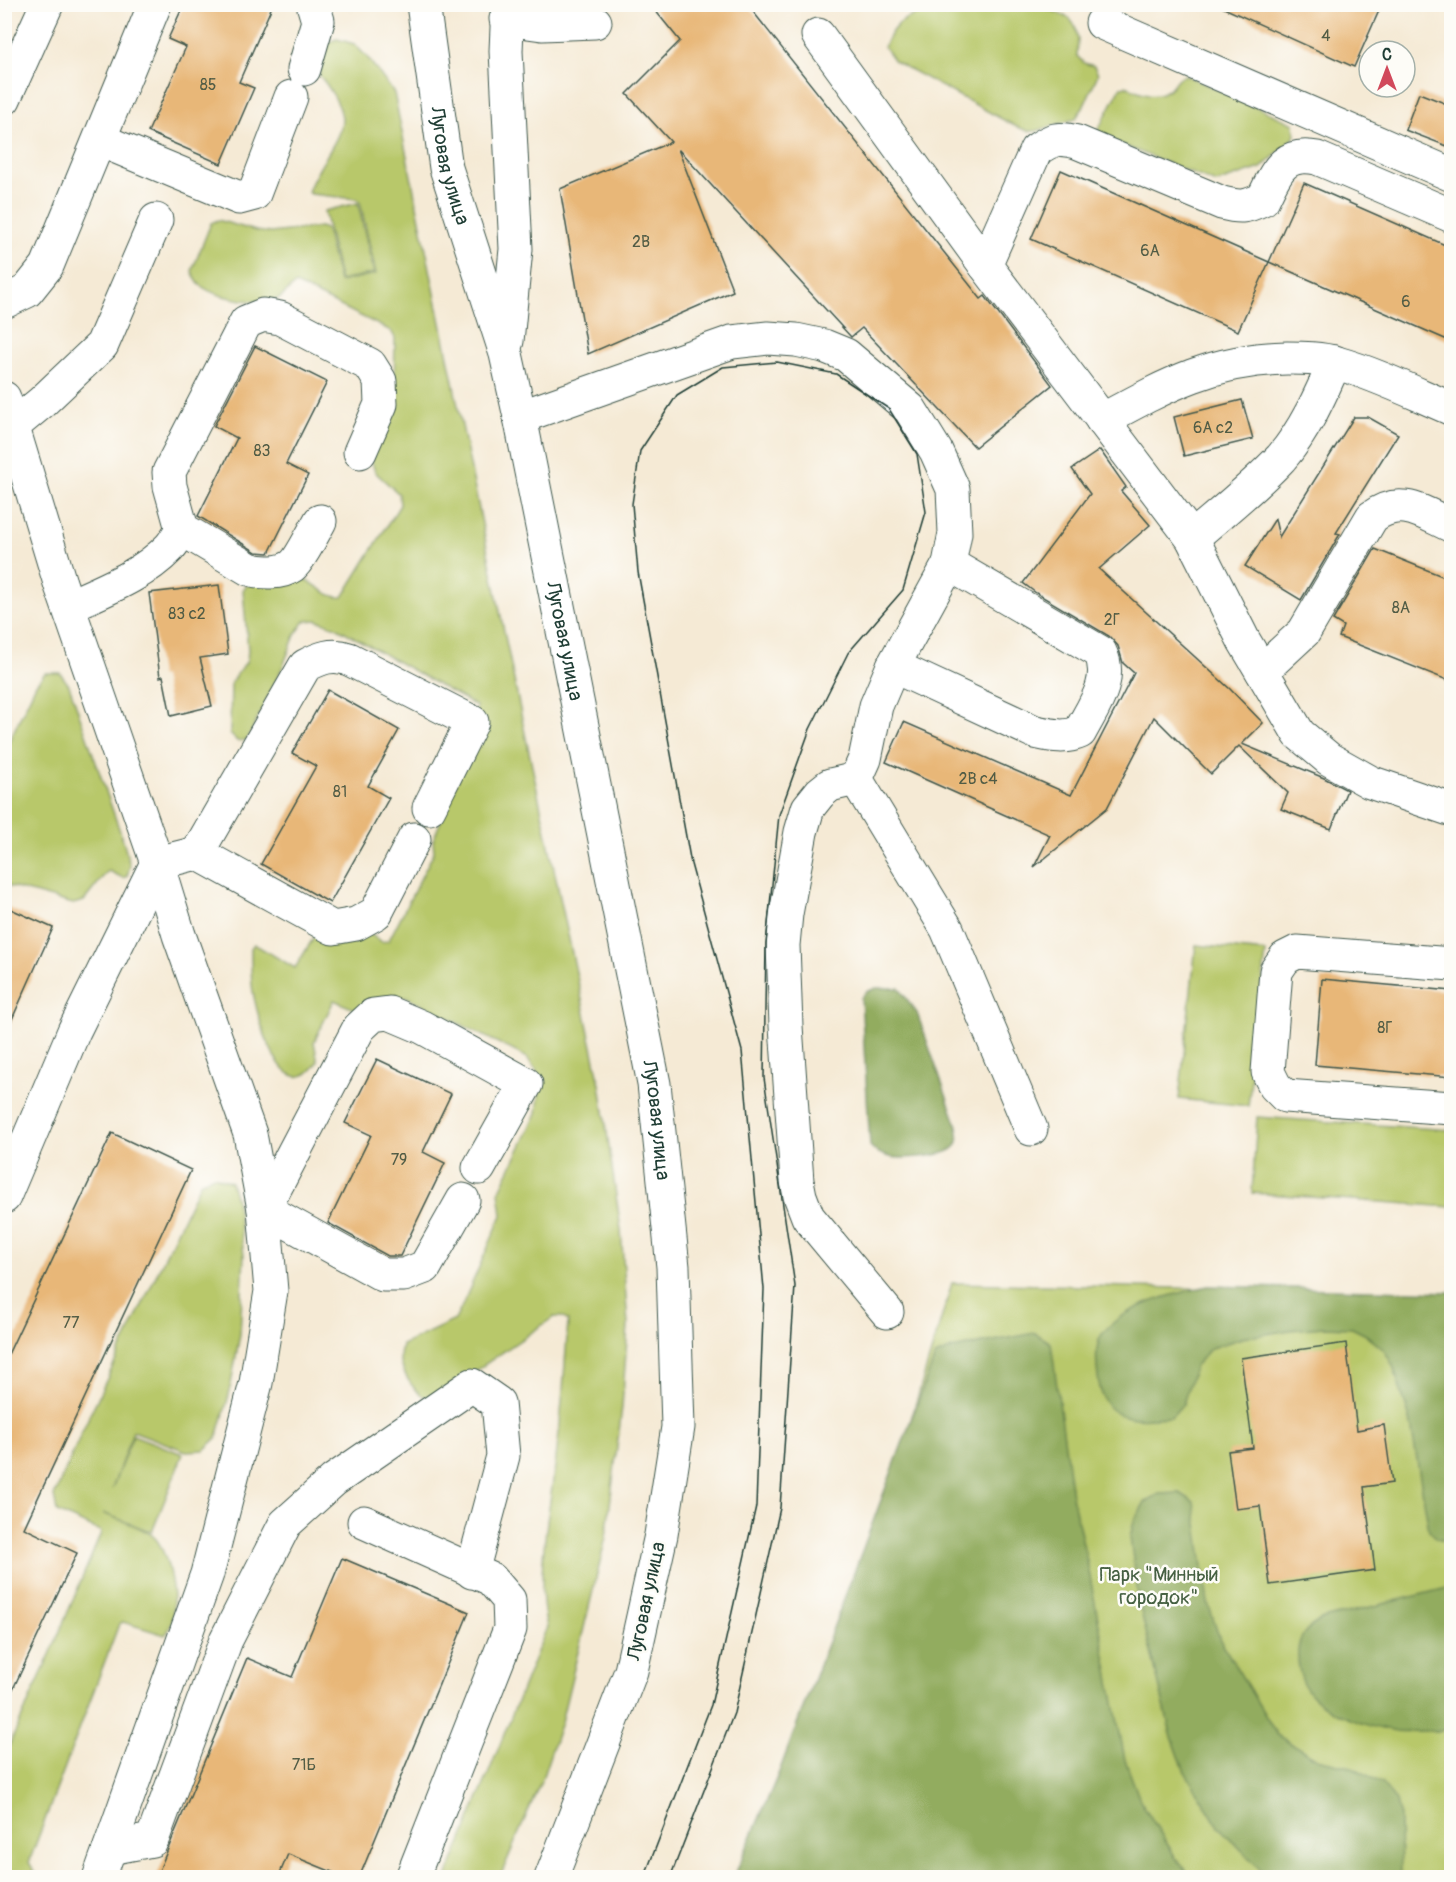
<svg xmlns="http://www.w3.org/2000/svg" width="1456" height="1882" viewBox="0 0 1456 1882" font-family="Pangolin,sans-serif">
<rect width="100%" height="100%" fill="#fdfcf7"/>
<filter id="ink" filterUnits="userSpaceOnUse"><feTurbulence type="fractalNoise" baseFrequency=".0167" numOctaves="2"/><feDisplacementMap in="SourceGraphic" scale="12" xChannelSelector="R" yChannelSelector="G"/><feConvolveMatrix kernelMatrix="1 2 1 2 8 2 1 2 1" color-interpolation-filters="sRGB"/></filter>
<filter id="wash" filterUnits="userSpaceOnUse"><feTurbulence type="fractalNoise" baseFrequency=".008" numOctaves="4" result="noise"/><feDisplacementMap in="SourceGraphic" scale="24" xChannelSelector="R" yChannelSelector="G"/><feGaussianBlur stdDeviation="1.35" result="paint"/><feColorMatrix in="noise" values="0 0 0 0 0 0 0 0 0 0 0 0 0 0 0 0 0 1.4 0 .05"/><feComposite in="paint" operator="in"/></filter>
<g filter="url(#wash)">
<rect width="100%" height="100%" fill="#f5ead5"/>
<!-- green -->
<g fill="#b8c86b" stroke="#6c8250" stroke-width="1.5">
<path d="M956,5H1037L1061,14L1070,19L1075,26L1078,39L1077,56L1084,63L1094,66L1098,74L1083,108L1075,119L1036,131H1028L1015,126L894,61L884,47C898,10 923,14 956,5Z"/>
<path d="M337,39L354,44L367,57L394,93L523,724L600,1084L621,1230L628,1325L622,1407L606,1537L561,1722L542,1779L500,1877H447L547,1627C534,1576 550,1510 556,1458C562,1413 565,1367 568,1321L562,1317H554L433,1400C416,1397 404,1376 400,1360C400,1355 401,1349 402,1345L455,1320L462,1306L502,1215L499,1192L537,1113L540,1087L536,1070L526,1057L407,997L385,999L362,1013L334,1000L314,1042L318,1062C282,1114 255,1011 252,985C251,973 251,960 251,948L254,944L295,968L319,929L359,927L382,942L389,940L434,852L433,840L475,737L476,706L336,627L317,620L305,621L295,635L283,666L247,740L237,741L230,734L231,682L247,661L248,650L243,590L247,585C264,582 287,574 304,579C317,584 328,599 343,597L400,505L399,494L375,472L370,456L394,394L395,338L391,331L296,284C289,288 284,297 277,299C258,305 214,298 199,284C196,280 194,275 192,271L211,223L218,220L256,231L271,233L320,227L326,229L339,282L376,274L360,202L356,199L311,194L308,192C314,171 342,138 342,120C342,106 328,85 319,75L328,42Z"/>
<path d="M1185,75L1294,124L1295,135L1293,139L1261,168L1216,183L1098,135V130L1121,87L1127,86C1141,93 1157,100 1170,88C1176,82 1176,77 1185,75Z"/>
<polygon points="358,203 374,273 340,281 324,211"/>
<polygon points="45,673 60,673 69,685 123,840 130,866 127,876 123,878 109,871 106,873 84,901 73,904 5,885 5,750 36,684"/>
<polygon points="1196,945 1266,952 1248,1106 1179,1099"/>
<polygon points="1257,1117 1451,1130 1451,1207 1252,1193"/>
<path d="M214,1176L231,1182L237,1204L244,1255L240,1334L229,1395L217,1438L204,1450L186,1451L133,1431L112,1489L133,1435L183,1454L152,1532L103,1513C117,1520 142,1526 153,1536C170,1550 182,1620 165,1635L123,1622L119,1624L29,1862L35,1873L44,1877H5V1755L52,1650L101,1533L100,1531L57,1512L54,1496L85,1425L201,1181Z"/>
<polygon points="952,1283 1451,1294 1451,1877 734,1878 778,1775 908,1429"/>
</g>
<!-- forest -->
<g fill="#92ac5f" stroke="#58744a" stroke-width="1.5">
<path d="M876,988H899L917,1013L957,1126C958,1134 961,1141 954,1148C945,1157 898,1160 886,1156C879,1154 875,1151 870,1146L861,998L866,992Z"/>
<path d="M1208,1286L1451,1292V1540C1440,1543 1436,1538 1429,1530L1410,1419L1393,1366L1384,1350L1366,1335L1352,1328L1324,1327L1290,1330L1242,1338L1211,1348L1195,1366L1183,1404L1171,1417C1152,1418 1128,1422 1112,1410C1097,1399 1094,1357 1099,1340C1101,1334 1109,1326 1114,1322C1139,1301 1177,1294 1208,1286Z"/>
<polygon points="1035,1333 1051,1343 1072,1496 1087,1561 1125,1760 1140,1800 1176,1858 1192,1877 734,1877 778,1775 935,1356 952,1349"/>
<polygon points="1180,1493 1194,1502 1208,1603 1220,1640 1277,1735 1317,1759 1355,1768 1381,1783 1396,1801 1400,1817 1401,1877 1268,1877 1218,1826 1184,1770 1171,1734 1139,1603 1130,1537 1134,1521 1145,1502 1159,1494"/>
<path d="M1451,1587V1647L1448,1650L1445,1663L1451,1676V1727C1443,1732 1434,1731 1425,1731C1414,1731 1403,1732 1392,1731C1368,1727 1330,1714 1313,1697C1302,1686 1298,1669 1298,1654C1298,1635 1307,1628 1323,1619Z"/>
</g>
<g id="blocks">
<!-- building -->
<g fill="#e8b778">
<polygon points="184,4 273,4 239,82 254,88 221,164 148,132 186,47 168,39"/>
<polygon points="650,4 747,4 981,299 985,296 1052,385 975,447 862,328 851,337 678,149 733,291 588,354 560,189 671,142 627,94 680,41"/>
<polygon points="1215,4 1382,4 1354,67"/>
<polygon points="1419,93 1452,106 1452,148 1405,130"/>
<polygon points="1061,170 1269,262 1238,331 1031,239"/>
<polygon points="1304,183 1452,248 1452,342 1269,262"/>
<polygon points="255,346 327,382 286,464 308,475 269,553 256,552 198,516 237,438 214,426"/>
<polygon points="1242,400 1253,439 1184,456 1174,417"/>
<polygon points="1354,417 1368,417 1398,434 1336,533 1340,534 1301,600 1245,566 1275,519 1279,537"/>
<polygon points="1100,450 1126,487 1121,491 1150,525 1099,569 1230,689 1263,723 1242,744 1324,778 1347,790 1331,829 1281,809 1288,793 1239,746 1211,774 1154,717 1107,808 1034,867 1050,835 886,762 904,722 1071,795 1134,673 1123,663 1118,646 1109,636 1036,593 1023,583 1090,494 1072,469"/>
<polygon points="1375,549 1452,580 1452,682 1339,637 1343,626 1333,620"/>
<polygon points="219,585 228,654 200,658 212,706 171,716 163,676 160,677 149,593"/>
<polygon points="328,690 399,730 368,786 389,798 330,903 261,864 316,766 292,753"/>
<polygon points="4,906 53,928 4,1037"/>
<polygon points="1322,979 1452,991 1452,1077 1315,1065"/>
<polygon points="377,1059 451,1094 423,1152 445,1163 400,1256 388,1256 328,1223 371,1135 345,1123"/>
<polygon points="112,1133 191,1170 24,1528 77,1553 4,1708 4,1363"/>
<polygon points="1346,1343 1357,1430 1384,1425 1392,1483 1364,1487 1375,1570 1270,1585 1260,1506 1236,1509 1228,1451 1253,1448 1241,1358"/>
<polygon points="342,1558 469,1612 359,1878 347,1878 288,1854 278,1878 156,1878 247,1658 292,1677"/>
</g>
</g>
</g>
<g filter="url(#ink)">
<use href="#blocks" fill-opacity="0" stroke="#3f574c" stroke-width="1.5"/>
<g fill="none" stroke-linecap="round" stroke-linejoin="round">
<defs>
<g id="minor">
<polyline points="506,19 542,24 595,22"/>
<polyline points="1102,23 1452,175"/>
<polyline points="818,35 985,265 1192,538 1244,641 1299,734 1329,759 1370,782 1452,810"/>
<polyline points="304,69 318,21 313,4"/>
<polyline points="4,99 47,4"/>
<polyline points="100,140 239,198 254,194 291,97"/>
<path d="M985,265L1036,150C1052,139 1058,137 1077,142L1222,203C1241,208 1246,207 1263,199C1276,173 1282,151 1317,158L1452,216"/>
<polyline points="4,302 27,291 47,266 155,4"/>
<polyline points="4,398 60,583 157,863 179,935 250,1134 264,1209 271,1291 256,1383 207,1574 99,1878"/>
<polyline points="520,417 732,342 768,338 796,340 824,346 846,355 910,409 936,451 953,489 955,533 949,564 893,666 876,706 865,759 856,779 947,929 1031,1129"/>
<path d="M1102,420C1165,386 1213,359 1287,358C1303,358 1321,358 1337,363C1376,374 1414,393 1452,409"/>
<polyline points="13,426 42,402 102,345 156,220"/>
<path d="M320,521C315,530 299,561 292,566C281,574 261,573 249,569L182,529L170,486L169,472L246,322L263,315L280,318L370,365L380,381L381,404L360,452"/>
<path d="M1192,538C1222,512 1254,487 1281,458C1304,432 1321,394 1335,362"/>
<path d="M69,606C103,590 142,576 169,548C174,543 178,535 182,529"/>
<path d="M893,666L1035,732C1050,735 1065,739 1080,732C1093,707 1114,680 1100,652L949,564"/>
<path d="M1262,671L1304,632L1372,517C1401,495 1423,513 1452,526"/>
<polyline points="856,779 830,785 820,793 808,808 801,832 786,914 783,945 786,1026 797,1181 800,1196 808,1217 887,1312"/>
<polyline points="197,853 333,928 356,924 376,913 414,839"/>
<polyline points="1452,964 1297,952 1285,958 1276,971 1268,1072 1275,1086 1285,1096 1452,1108"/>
<path d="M4,1197L74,1031L157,863L197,853L305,666C320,658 332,653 349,659L472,722L429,808"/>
<polyline points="463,1200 425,1267 404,1275 383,1275 264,1209 359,1028 373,1015 389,1013 422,1027 526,1084 479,1168"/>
<polyline points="364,1522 491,1579 509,1600 510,1629 412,1878"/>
<polyline points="110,1848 152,1840 226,1640 285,1524 334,1480 472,1385 498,1403 503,1456 472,1572"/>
</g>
<g id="major">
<path id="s1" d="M423,4L446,168L506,354L520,417L654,1084L673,1267L678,1427L661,1535L631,1671L551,1878"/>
<polyline points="507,341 516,249 506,51 508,4"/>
</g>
</defs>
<!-- minor casing -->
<use href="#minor" stroke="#3f574c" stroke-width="35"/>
<!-- major casing -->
<use href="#major" stroke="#3f574c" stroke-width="35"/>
<!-- minor -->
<use href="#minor" stroke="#fff" stroke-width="33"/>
<!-- major -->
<use href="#major" stroke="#fff" stroke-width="33"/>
<!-- tram -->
<polyline stroke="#1f3d34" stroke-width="1.5" points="644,1878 711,1705 756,1506 764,1289 742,1051 691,864 638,572 632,504 640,451 677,395 723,367 777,362 836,374 889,409 917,454 926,512 903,590 848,653 810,729 779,815 766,944 764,1078 795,1286 780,1508 734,1713 670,1878"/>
</g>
</g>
<g text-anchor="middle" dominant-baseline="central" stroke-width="5" stroke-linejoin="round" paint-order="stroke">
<!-- number labels -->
<g font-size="16" fill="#515c45">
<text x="1326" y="36">4</text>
<text x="208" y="85">85</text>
<text x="641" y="242">2В</text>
<text x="1150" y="251">6А</text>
<text x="1406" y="302">6</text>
<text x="1213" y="428">6А с2</text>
<text x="262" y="451">83</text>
<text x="1401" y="608">8А</text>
<text x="187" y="614">83 с2</text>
<text x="1112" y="620">2Г</text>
<text x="978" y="779">2В с4</text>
<text x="340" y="792">81</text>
<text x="1385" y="1028">8Г</text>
<text x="399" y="1160">79</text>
<text x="71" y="1323">77</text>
<text x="304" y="1765">71Б</text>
</g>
<!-- street labels -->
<g font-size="20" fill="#1f3d34" stroke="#fdfcf7">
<text stroke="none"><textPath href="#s1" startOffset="164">Луговая улица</textPath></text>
<text stroke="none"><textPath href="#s1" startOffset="654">Луговая улица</textPath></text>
<text stroke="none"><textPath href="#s1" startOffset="1142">Луговая улица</textPath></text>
<text transform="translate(646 1601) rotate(-78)">Луговая улица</text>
</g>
<!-- park labels -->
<g font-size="20" fill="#456042" stroke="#fdfcf7">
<text x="1159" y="1574">Парк "Минный<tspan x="1159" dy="23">городок"</tspan></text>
</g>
</g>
<!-- margin -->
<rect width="1456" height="1882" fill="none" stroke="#fdfcf7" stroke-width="24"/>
<!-- north arrow -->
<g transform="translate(1387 69)"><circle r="28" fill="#fdfcf7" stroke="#a4b0a9" stroke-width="1.5"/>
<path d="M0-4.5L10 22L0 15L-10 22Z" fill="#d1495b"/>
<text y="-9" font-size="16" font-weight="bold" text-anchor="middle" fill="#1f3d34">С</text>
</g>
</svg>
